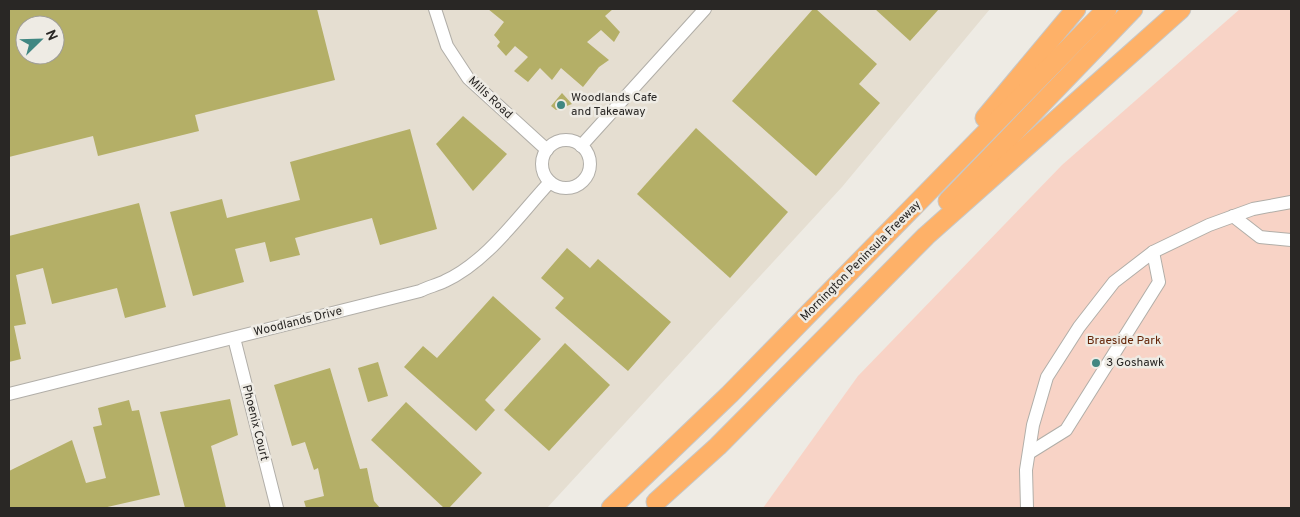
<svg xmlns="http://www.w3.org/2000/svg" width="1300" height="517" viewBox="0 0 1300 517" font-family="Overpass,sans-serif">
<rect width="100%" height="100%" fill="#eeebe4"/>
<!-- built -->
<path fill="#e5ded1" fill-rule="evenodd" d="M9,9H990L842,187L547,508H9ZM25,25H55V55H25Z"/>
<!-- green -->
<polygon fill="#f8d3c6" points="1240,9 1291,9 1291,508 763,508 858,376 1062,165"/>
<!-- building -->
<g fill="#b4af67" fill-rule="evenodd">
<path d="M9,9H317L335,80L195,115L199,131L98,156L93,136L9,157ZM25,25H55V55H25Z"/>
<polygon points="488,9 613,9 605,16 620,32 614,42 601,30 587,42 609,60 599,67 583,87 561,68 552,80 540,68 528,82 514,71 528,57 515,46 506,56 497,46 500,42 494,35 504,22"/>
<polygon points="813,9 816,9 877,64 859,84 880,103 816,176 732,101"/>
<polygon points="875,9 939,9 910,41"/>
<polygon points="562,93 572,104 556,110 551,106"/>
<polygon points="463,116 507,154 473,191 436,144"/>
<polygon points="696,128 788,212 730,278 637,194"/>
<polygon points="410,129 437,229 380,245 372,218 295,238 300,255 270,262 265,242 235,249 244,282 193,296 170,212 222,199 227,218 300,200 290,162"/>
<polygon points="139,203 166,307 125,318 117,288 52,304 43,268 16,275 26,324 14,326 21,359 9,362 9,236"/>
<polygon points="567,248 590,268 598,259 671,322 628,371 555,308 564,298 541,278"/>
<polygon points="493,296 541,339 485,400 495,410 476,431 404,367 423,346 437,358"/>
<polygon points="565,343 610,385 549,451 504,410"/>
<polygon points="378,362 388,396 368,402 358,368"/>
<polygon points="330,368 360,469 367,468 374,501 380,508 306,508 304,501 324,496 318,468 314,470 305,442 292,446 274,385"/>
<polygon points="230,399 238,435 211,446 226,508 185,508 160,412"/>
<polygon points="129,400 132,411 139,410 160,495 103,508 9,508 9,471 72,440 86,483 106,478 93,427 102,425 98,408"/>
<polygon points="406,402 482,473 449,508 444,508 371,440"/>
</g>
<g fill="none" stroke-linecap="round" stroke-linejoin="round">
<defs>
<g id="minor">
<polyline points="435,9 447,46 468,78 547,150"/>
<circle cx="566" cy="164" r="24"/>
<polyline points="581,146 705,9"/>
<polyline points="1233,216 1260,237 1291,240"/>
<polyline points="234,338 277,508"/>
<path d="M9,394L420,291C428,287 437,285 445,281C487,262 519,215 550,182"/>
<polyline points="1029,453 1066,430 1159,282 1153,252"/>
<polyline points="1027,508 1026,470 1033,425 1047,377 1079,327 1114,282 1153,252 1209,225 1253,209 1291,202"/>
</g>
<g id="highway">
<polyline points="985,118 1076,9"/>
<polyline points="948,201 1133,9"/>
<polyline points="656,502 718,446 926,236 1181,9"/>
<polyline points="611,508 730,394 1107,9"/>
</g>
</defs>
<!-- minor casing -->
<use href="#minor" stroke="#b1aea8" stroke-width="14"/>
<!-- highway casing -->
<use href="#highway" stroke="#c7c7c6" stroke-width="21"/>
<!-- minor -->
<use href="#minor" stroke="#fff" stroke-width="12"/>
<!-- highway -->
<use href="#highway" stroke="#feb168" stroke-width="19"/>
</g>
<!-- markers -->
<g fill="#408782" stroke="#eeebe4" stroke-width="2">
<circle cx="561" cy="105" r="5"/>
<circle cx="1096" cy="363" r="5"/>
</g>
<g text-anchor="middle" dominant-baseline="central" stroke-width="5" stroke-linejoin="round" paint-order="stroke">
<!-- street labels -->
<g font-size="12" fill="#292725" stroke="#eeebe4">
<text transform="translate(490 98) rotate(43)">Mills Road</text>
<text transform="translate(861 261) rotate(-45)">Mornington Peninsula Freeway</text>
<text transform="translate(298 322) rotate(-14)">Woodlands Drive</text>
<text transform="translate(255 423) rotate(76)">Phoenix Court</text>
</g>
<!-- poi labels -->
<g font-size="12" fill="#292725" stroke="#eeebe4" text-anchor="start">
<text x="571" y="98">Woodlands Cafe<tspan x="571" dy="14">and Takeaway</tspan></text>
<text x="1106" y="363">3 Goshawk</text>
</g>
<!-- park labels -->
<g font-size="12" fill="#642507" stroke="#eeebe4">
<text x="1124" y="341">Braeside Park</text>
</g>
</g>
<!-- border -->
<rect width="1300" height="517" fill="none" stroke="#292725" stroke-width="20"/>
<!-- north arrow -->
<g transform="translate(40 40) rotate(67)"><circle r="24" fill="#eeebe4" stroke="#9f9d98"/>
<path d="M0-4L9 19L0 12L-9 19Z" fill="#408782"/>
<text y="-8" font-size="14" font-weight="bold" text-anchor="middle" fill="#292725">N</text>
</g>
</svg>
